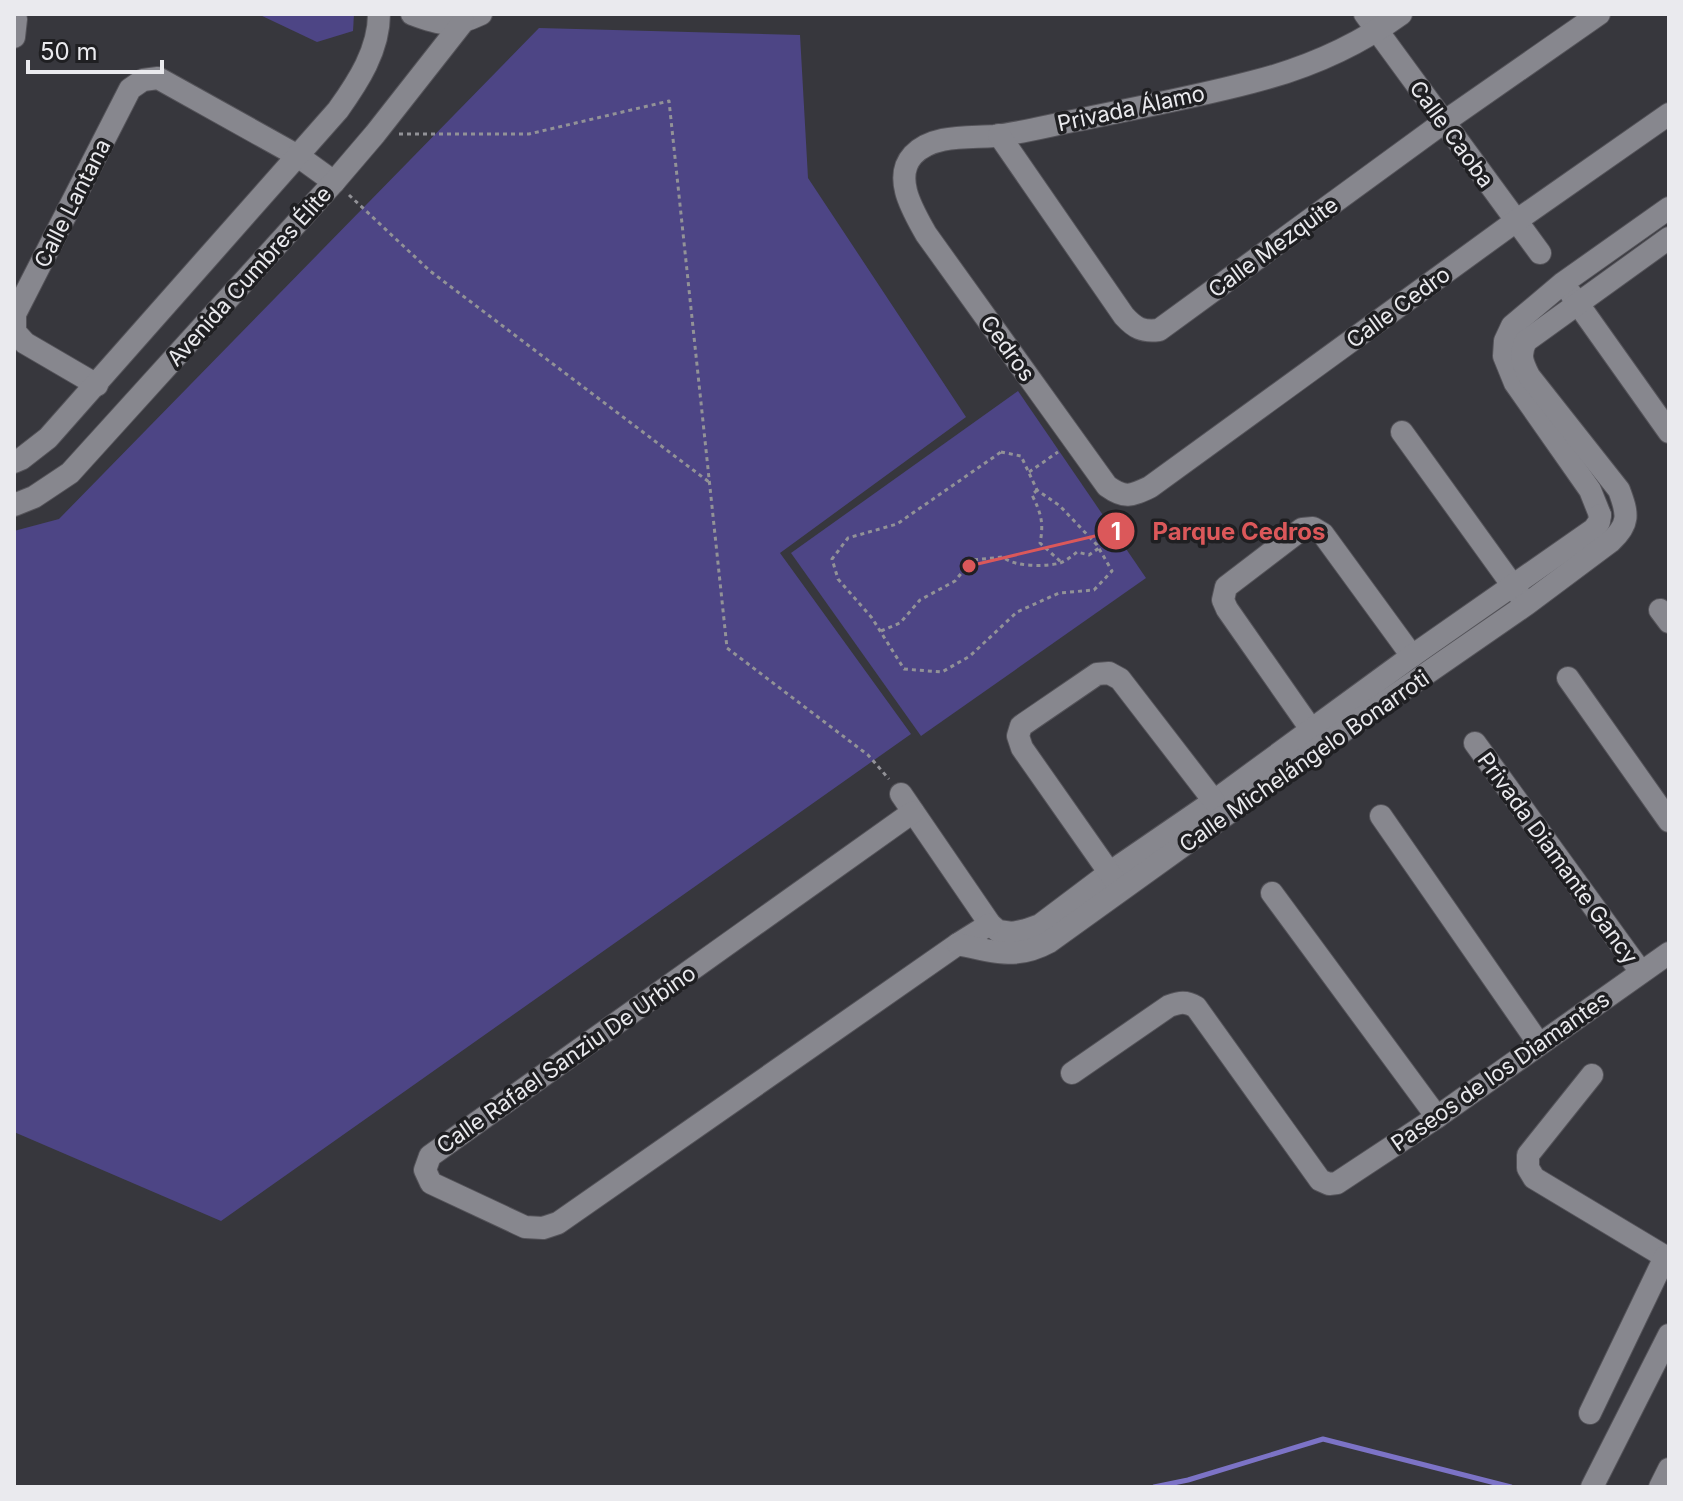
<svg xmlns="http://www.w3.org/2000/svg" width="1683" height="1501" viewBox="0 0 1683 1501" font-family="Inter,sans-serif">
<rect width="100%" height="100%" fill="#37373d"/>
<!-- green -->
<g fill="#4d4585">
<polygon points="258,14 354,14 353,31 317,42"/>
<polygon points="539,28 800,35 808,178 966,417 780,553 911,734 221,1221 14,1132 14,531 59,519"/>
<polygon points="1018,391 1146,578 921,736 791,553"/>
</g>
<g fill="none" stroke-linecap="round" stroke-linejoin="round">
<!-- stream -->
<polyline stroke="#7c73c6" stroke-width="5" points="1154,1487 1188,1480 1323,1439 1511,1487"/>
<defs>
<g id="minor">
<path d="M412,14C441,25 452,28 481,14"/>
<polyline points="1365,14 1540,253"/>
<path d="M1401,14C1357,46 1304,69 1252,82C1195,97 1136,108 1078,120C1051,125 1022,133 994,136C969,138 933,134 913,155C892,178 914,212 926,234L1107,486C1125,499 1131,496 1150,487L1516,221L1669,114"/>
<polyline points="14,16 16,19 14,37"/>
<path d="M999,135L1124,316C1135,328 1142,332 1159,330L1444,122L1599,14"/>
<polyline points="1571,294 1669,432"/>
<polyline points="97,385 25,343 15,332 15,314 130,89 143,80 158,78 298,156 334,182"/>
<polyline points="1402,432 1521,597"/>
<path d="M14,462L21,459L48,438L338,110C358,82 379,50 379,14"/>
<polyline points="14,505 34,497 70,473 334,182 375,134 463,22"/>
<polyline points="1600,515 1590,490 1515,383 1504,356 1505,341 1512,326 1563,283 1669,208"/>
<polyline points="1660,610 1669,622"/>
<polyline points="1568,678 1669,821"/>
<polyline points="1320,742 1227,609 1223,600 1226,587 1302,529 1313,528 1323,534 1412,656"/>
<polyline points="1475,743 1641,972"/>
<polyline points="901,794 990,924 998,931 1012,933 1026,930 1040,925 1109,873 1214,801 1412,656 1594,529 1599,522 1600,515"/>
<polyline points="913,812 430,1156 425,1170 431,1183 525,1227 543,1228 558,1223 958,944 990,924"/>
<polyline points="1381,816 1539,1044"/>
<polyline points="1116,882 1022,748 1018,736 1021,726 1097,674 1109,673 1120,679 1214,801"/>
<polyline points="1272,893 1437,1117"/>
<path d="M958,944C993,952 1016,960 1049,942L1323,745L1527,604L1610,542C1630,524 1628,514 1619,490L1529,376C1522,362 1519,355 1526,341L1669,238"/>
<path d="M1072,1073L1169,1006C1180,1002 1186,1001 1196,1007L1320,1180L1329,1184L1337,1183L1437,1117L1669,953"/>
<polyline points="1592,1075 1528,1155 1528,1168 1534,1178 1669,1259"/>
<polyline points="1590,1413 1665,1257"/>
<polyline points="1592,1487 1669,1335"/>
<polyline points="1660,1487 1669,1469"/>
</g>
</defs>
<!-- minor casing -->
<use href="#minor" stroke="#545359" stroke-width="24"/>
<!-- path -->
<g stroke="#929297" stroke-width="3" stroke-dasharray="4 4" stroke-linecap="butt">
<polyline points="399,134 529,134 669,101 727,648 868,755 889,779"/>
<polyline points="349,195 430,271 709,482"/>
<polygon points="1001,452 1021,456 1037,490 1060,506 1097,545 1112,571 1094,590 1059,593 1017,612 970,656 942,672 904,669 872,618 838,579 832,559 848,538 897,524"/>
<polyline points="1029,472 1058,452"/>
<path d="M1037,490L1032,495C1041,513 1044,523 1040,543L1061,562"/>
<path d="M881,631L900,623L920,600L955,581L972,560L1003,557C1014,567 1046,567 1060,563C1066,561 1072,556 1077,552L1089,555L1099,548"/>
</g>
<!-- minor -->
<use href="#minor" stroke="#87878e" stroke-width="22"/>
</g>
<g text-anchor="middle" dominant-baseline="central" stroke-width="7" stroke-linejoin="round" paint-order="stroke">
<!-- street labels -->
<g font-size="22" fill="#eaeaee" stroke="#1f1f22">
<text transform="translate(1131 108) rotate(-12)">Privada Álamo</text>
<text transform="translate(1452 134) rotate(54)">Calle Caoba</text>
<text transform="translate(72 203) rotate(-63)">Calle Lantana</text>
<text transform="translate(1273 247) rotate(-36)">Calle Mezquite</text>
<text transform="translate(249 276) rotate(-48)">Avenida Cumbres Élite</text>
<text transform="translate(1398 307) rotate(-36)">Calle Cedro</text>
<text transform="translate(1008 348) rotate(54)">Cedros</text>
<text transform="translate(1304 761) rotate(-35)">Calle Michelángelo Bonarroti</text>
<text transform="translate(1558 858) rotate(54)">Privada Diamante Gancy</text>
<text transform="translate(566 1059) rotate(-35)">Calle Rafael Sanziu De Urbino</text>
<text transform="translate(1500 1071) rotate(-35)">Paseos de los Diamantes</text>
</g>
</g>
<!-- callouts -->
<path fill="none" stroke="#db585a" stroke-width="3" d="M969 566L1116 531"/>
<g fill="#db585a" stroke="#1f1f22" stroke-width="3">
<circle cx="969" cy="566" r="8"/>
<circle cx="1116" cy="531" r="20"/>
</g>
<g font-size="24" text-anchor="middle" font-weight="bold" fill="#fff">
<text x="1116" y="540">1</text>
</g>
<g font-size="24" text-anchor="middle" font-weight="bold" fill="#db585a" stroke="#1f1f22" stroke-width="7" stroke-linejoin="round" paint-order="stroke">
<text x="1239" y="540">Parque Cedros</text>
</g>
<!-- border -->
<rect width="1683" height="1501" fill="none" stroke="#eaeaee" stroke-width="32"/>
<!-- scale -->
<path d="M28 60v12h134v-12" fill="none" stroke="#eaeaee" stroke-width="4"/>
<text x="40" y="60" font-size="24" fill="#eaeaee" stroke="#1f1f22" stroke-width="6" paint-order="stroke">50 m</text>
</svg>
